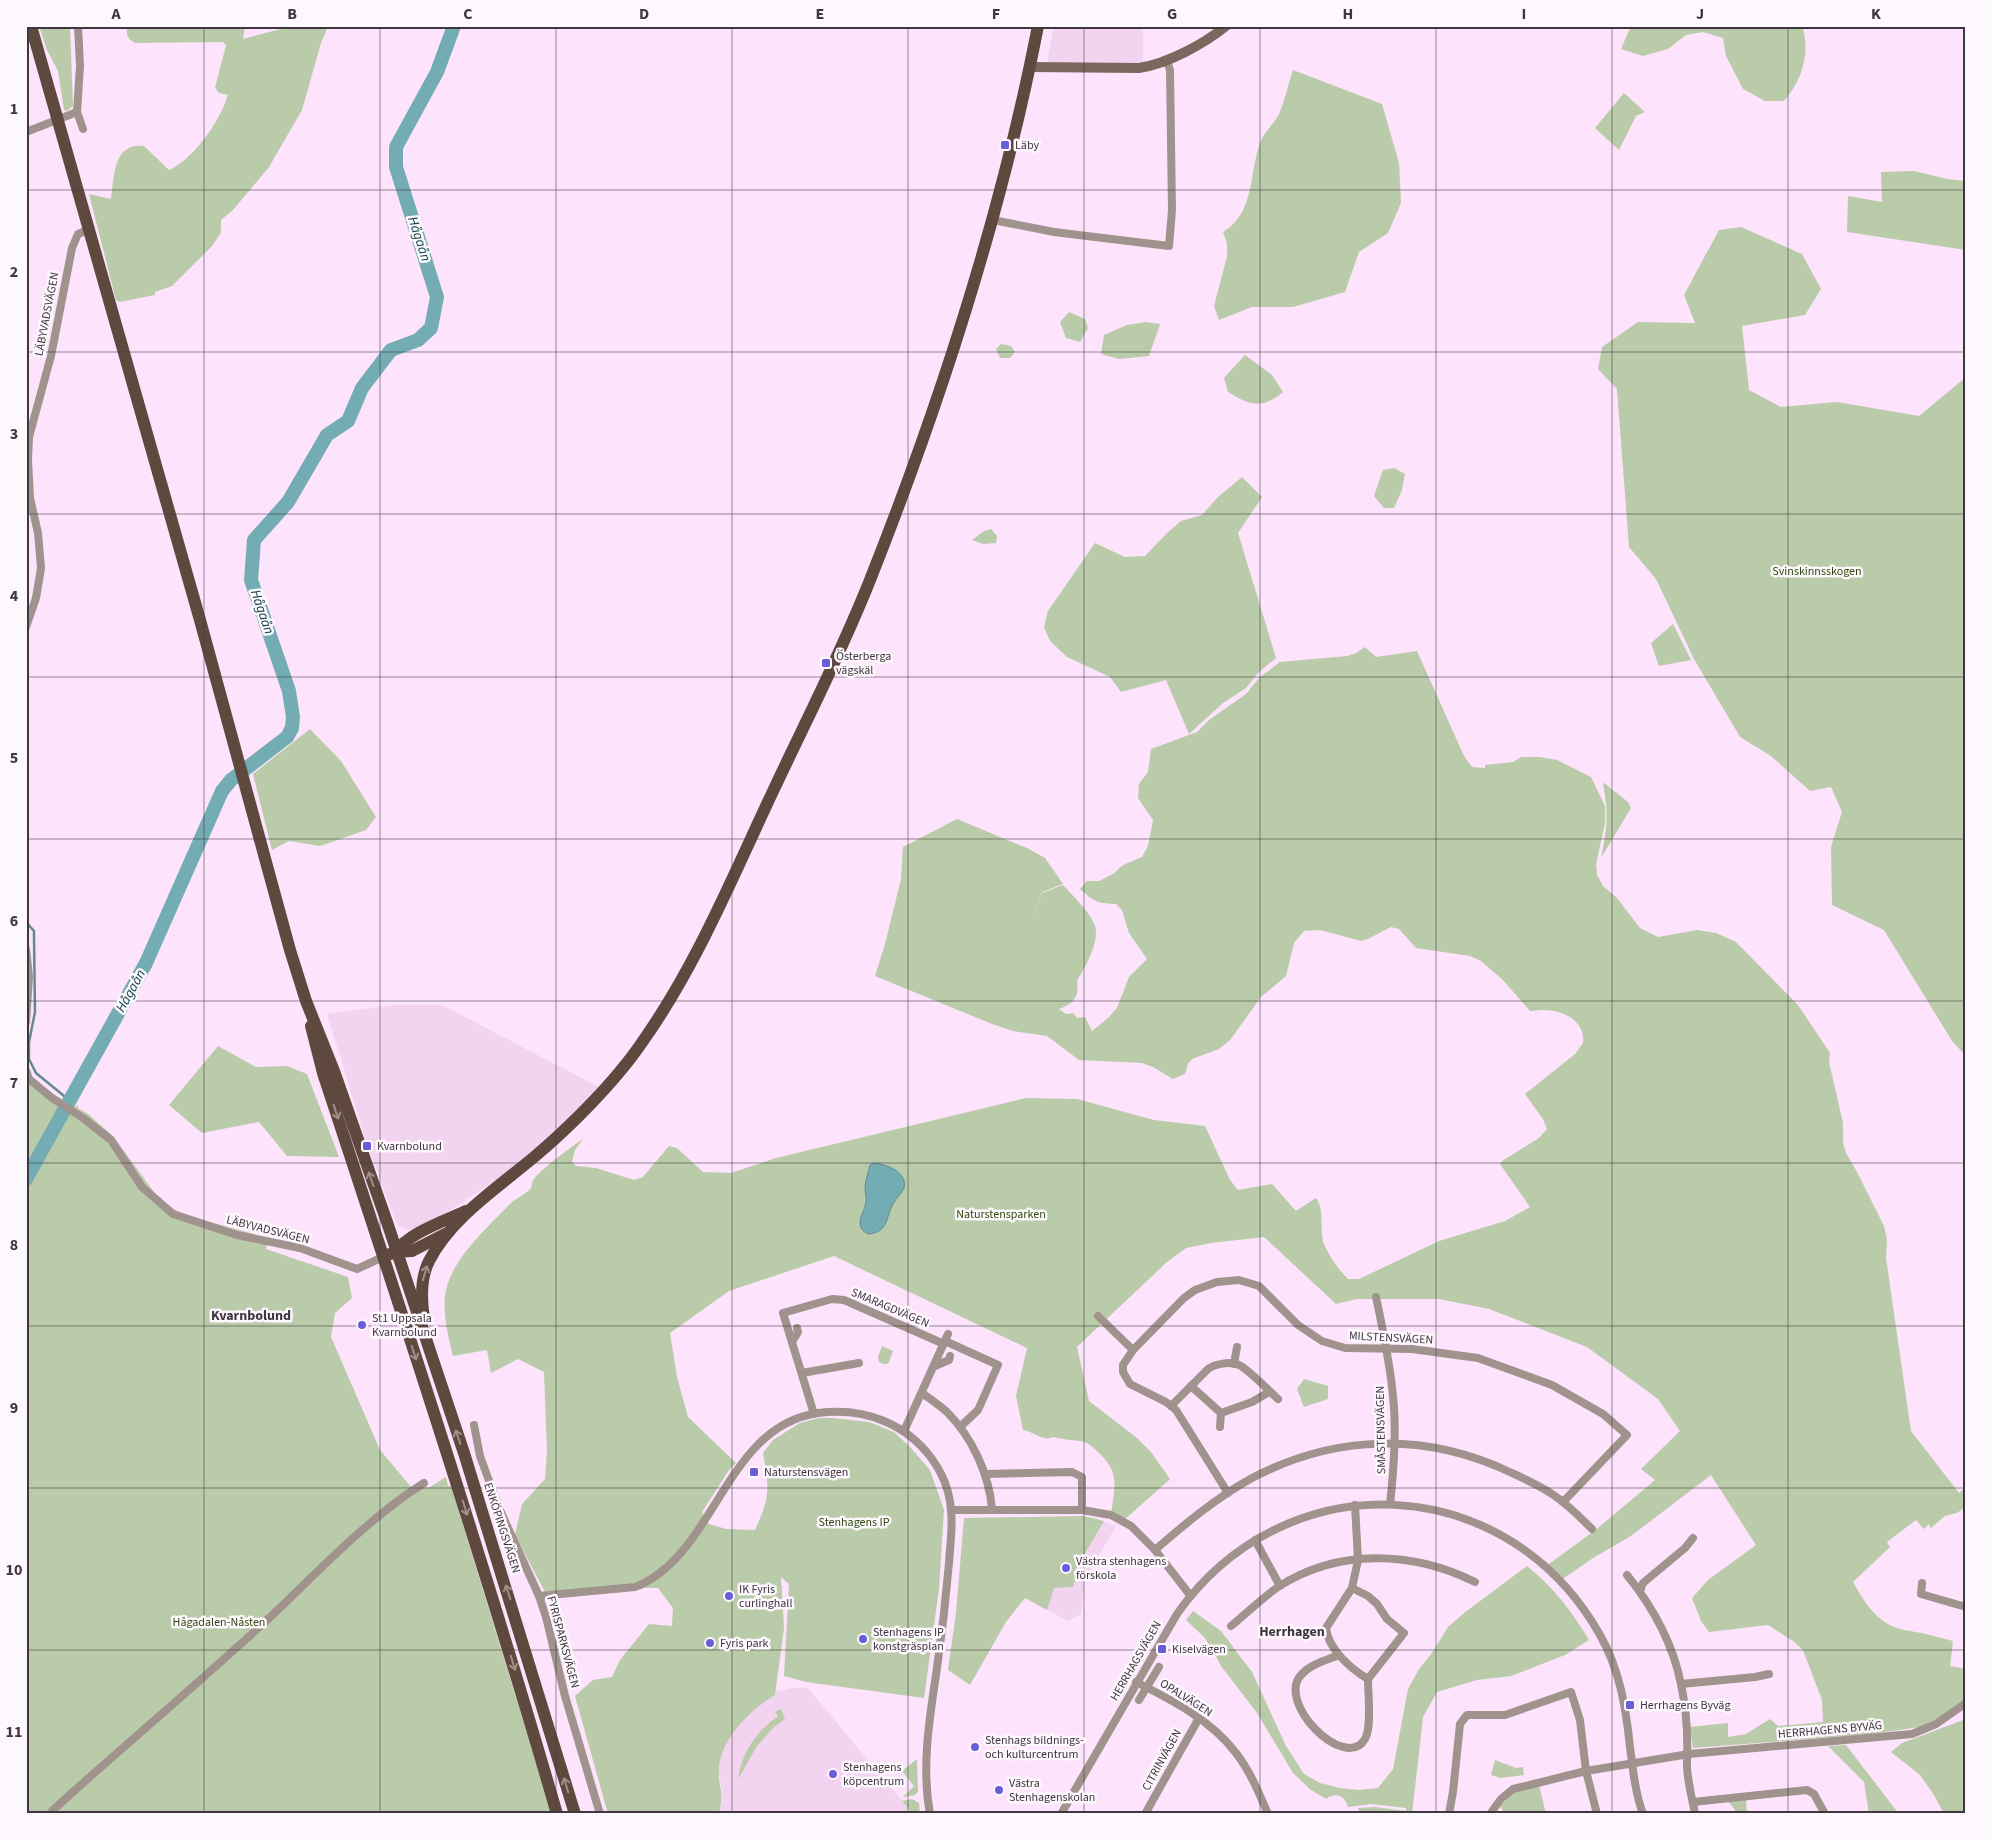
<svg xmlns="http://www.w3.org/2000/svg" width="1992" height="1840" viewBox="0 0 1992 1840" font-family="'Source Sans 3',sans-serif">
<rect width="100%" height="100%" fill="#fde4fc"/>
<!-- built -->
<g fill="#f2d4f1">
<polygon points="1054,26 1143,26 1143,64 1047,63"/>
<polygon points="394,1005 442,1005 599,1087 559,1128 508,1172 439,1218 412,1230 404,1229 397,1225 365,1138 327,1014"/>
<polygon points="1095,1519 1116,1526 1085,1579 1081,1614 1067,1621 1034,1603 1044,1530"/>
<polygon points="792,1688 808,1688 913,1814 715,1814 719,1812 723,1799 714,1741 718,1704"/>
</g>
<!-- green -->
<g fill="#b9cba8">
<polygon points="39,26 70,26 73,106 67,111 64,110 58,71 47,50"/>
<path d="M127,26H245L243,39L292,26H328L321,43L302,110L269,167L233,210L221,220V233L212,246L172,286L155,292V295L120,302L116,300L89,194L111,199C114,177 113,142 144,146L169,170C194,159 220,121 228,95L219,93L215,88L226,45L223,42L135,43C128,39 126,35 127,26Z"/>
<path d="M1631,26H1802C1811,52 1802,81 1784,101H1765L1743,89L1726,56L1723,38L1703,32L1686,35L1668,49L1643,56L1621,49Z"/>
<path d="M1293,70L1382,104L1399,163L1401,203L1388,233L1359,252L1345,292L1293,307H1252L1219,320L1214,306L1227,256V243L1223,232C1255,213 1249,173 1260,143C1264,132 1274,124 1279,114C1285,101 1288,84 1293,70Z"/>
<polygon points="1624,93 1645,112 1636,116 1619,150 1595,128"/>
<polygon points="1914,171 1947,179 1966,181 1966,250 1847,232 1848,196 1882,202 1881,172"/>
<polygon points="1741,227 1802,254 1821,289 1805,315 1742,326 1749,390 1781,407 1837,402 1919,416 1966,377 1966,1056 1952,1041 1884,930 1832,905 1831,847 1842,812 1831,787 1810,791 1771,756 1740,737 1694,659 1656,579 1629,547 1617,389 1598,369 1602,347 1638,322 1695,323 1684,295 1719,230"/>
<polygon points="1069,312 1085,319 1088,328 1080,342 1066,338 1060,322"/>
<polygon points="1146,322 1160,324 1149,356 1119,359 1101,354 1104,335 1127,325"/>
<polygon points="1001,344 1011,346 1015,352 1010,358 1000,358 996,349"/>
<path d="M1245,355L1272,375L1283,392C1263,409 1250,406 1228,392L1224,378Z"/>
<polygon points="1394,468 1405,474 1402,490 1394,508 1384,508 1374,496 1383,470"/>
<polygon points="1242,477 1262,497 1238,533 1276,658 1258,673 1246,688 1223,703 1189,734 1166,680 1121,692 1110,677 1067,657 1050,641 1044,627 1048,611 1095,543 1125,557 1145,556 1167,533 1181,521 1202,515 1218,497"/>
<polygon points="991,529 997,536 996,543 983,544 972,540 984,531"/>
<polygon points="1673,624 1691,660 1659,666 1651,643"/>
<path d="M1365,647L1376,657L1417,651L1464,756L1472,767L1485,768V765L1513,762L1521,757H1540L1557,760L1591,777L1605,806V823L1596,864L1597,875L1603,886L1617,898L1640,928L1658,937L1697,930L1716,933L1736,942L1798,1005L1830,1053L1829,1062L1843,1123V1143L1846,1153L1857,1172L1884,1226L1887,1240L1886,1258L1911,1431L1959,1493L1966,1487L1964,1508L1957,1513L1945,1516L1931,1528L1929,1524L1924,1529L1916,1520L1887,1542L1890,1547L1853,1582C1862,1598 1872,1615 1888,1624C1899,1631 1914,1631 1926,1634C1935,1636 1944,1639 1953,1641L1950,1666L1966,1669V1699L1943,1716L1920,1727L1871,1734L1693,1748L1690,1727L1728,1723V1737L1746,1734L1770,1719L1778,1726L1823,1722L1822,1700L1803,1650L1793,1641L1768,1625L1709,1632L1701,1621L1692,1598L1708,1580L1756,1545L1711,1475L1631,1536L1593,1558L1560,1581L1545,1567L1598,1528L1655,1480L1641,1469L1680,1431L1658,1399L1587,1347L1489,1309L1439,1299H1357L1336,1304L1264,1237L1211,1243L1186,1248L1167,1262L1077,1347L1089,1401L1137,1438L1151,1452L1170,1479L1123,1521L1111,1515C1114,1489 1121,1474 1100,1454C1094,1448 1088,1442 1080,1441C1071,1440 1062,1439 1053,1437C1044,1442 1034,1432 1023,1430L1016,1396L1027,1348L834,1256L729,1291L670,1333L677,1377L688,1417L736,1463L729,1470L702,1512L709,1524L726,1529L755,1530C771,1495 769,1489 763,1453L773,1440L800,1423L819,1418H833L869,1422L894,1432L910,1447L930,1470L944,1510L939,1589L924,1698L806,1682L784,1676L789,1584L781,1577L784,1628L775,1695C752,1708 719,1740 719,1770C718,1787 725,1793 719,1812L715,1814H608L575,1696L593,1680L612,1677L620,1660L649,1624L672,1626L673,1608L658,1588H612L545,1592L515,1535L522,1504L545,1479L547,1450L544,1372L518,1359L491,1373L487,1350L453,1356C448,1336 443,1316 445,1296C449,1261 487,1228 510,1204C516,1198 526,1194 531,1188C532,1186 532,1182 533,1180C539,1171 572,1146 583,1139L575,1150L572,1162L576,1166L596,1168L634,1180L643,1177L669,1146L677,1148L703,1172L731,1173L776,1158L1026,1098L1077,1099L1154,1120L1205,1126L1230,1180L1238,1190L1272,1184L1296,1211L1316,1198C1325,1210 1319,1230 1324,1244C1329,1256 1339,1270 1348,1279H1359L1439,1241L1505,1221L1530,1207L1500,1164L1502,1161L1539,1138L1547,1129L1543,1119L1525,1094L1575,1054L1583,1043C1586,1021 1562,1009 1542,1010C1538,1010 1534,1011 1530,1011L1503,980L1481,961L1470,956L1416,948L1399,929L1391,927L1368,939L1361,941L1320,930L1304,931L1294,943L1286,976L1261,997L1230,1040L1219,1049L1192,1059L1188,1064L1185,1074L1173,1079L1153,1067L1142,1063L1079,1060L1047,1036L1013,1031L992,1024L875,976L885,944L901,879L903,847L957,819L1029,849L1045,858L1063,884L1042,892L1030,923L1042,893L1063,885C1072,895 1091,913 1095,926C1100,941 1085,968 1077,981C1079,998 1074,1003 1059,1009L1066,1014L1073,1013L1077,1018L1085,1017L1092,1031L1108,1018L1117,1008L1129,977L1147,959L1129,933L1122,910L1116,904C1098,904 1093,901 1080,889L1087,881H1099L1113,874L1123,865L1142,857L1148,846L1153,820L1138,798L1139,784L1148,772L1151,749L1197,732L1209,720L1246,694L1260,677L1280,662L1347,656L1356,653Z"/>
<polygon points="310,729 341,761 376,817 366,830 320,846 289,841 272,850 253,774"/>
<path d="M1604,783L1628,802L1631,808L1601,858C1607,831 1609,812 1603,784Z"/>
<polygon points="218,1046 256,1067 287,1066 307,1074 339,1157 287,1156 259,1122 202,1133 169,1105"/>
<polygon points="26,1061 32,1081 75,1107 78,1105 78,1108 88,1114 113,1136 162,1203 184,1215 268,1238 266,1249 348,1277 352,1298 335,1313 331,1337 380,1450 412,1488 430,1487 446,1477 448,1486 451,1486 552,1814 26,1814"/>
<polygon points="882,1346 893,1351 888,1364 884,1364 879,1362 878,1357"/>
<polygon points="1304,1379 1328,1386 1328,1399 1304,1407 1297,1389"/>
<polygon points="1084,1516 1104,1521 1074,1572 1077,1575 1073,1587 1054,1588 1047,1610 1025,1598 1006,1622 970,1685 948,1670 956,1613 964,1518"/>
<path d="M1527,1566C1553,1587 1572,1611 1589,1640L1565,1655L1511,1676L1477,1680L1437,1692L1423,1717L1412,1814H1360L1358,1808L1375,1807L1406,1811V1808L1371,1804L1348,1807C1345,1795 1335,1792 1326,1799L1311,1790L1293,1773L1257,1713L1221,1666L1212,1649L1204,1637L1186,1620L1193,1611L1221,1631L1252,1672L1286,1746L1304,1774L1320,1783L1340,1788L1358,1790L1378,1788L1393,1769L1408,1689L1419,1669L1432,1653L1448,1627L1464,1613Z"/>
<path d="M781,1709L785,1719L774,1727L757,1746L738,1779C742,1752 756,1732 778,1716L775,1712Z"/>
<polygon points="1966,1719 1966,1814 1944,1814 1934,1795 1920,1775 1891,1752 1902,1743"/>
<polygon points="1846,1745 1899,1814 1900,1814 1869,1814 1864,1782 1828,1746"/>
<polygon points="917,1759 918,1792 915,1795 903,1797 914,1786 902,1771"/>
<polygon points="1495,1760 1516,1768 1523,1767 1524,1775 1501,1778 1491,1775"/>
<polygon points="1539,1785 1546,1814 1505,1814 1500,1806 1516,1791"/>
<polygon points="912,1799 919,1803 920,1814 913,1814 902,1801"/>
<polygon points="1746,1800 1747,1813 1738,1814 1728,1801"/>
</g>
<!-- water -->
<path fill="#73acb2" stroke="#648990" d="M874,1163C886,1164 908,1172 904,1188C902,1193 896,1198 893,1204C885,1220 888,1232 868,1234C852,1226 865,1212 866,1202C867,1198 865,1193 865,1189C865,1181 868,1173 870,1165Z"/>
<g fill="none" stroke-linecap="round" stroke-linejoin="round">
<!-- stream -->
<polyline stroke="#648990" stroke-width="2.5" points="26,922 34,931 34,936 35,1012 29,1042 29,1059 36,1073 69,1100"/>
<!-- river -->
<polyline stroke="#73acb2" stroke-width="14" points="26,1179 146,963 222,791 231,780 287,737 292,728 293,717 289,691 251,580 254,540 288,502 327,435 348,421 362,388 391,350 418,340 431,328 437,297 396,167 396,147 437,72 454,26"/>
<!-- street -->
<g stroke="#a0928c" stroke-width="8">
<polyline points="77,112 83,129"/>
<polyline points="26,132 77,112 80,66 78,26"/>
<polyline points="993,220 1054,232 1169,246 1172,210 1170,70 1167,61"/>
<polyline points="26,627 36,598 41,568 38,533 30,498 28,460 29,437 51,356 72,248 78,234 88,230"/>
<polyline points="26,949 29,977 26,1022"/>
<polyline points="26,1070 29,1079 52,1098 83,1118 111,1140 142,1187 173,1214 237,1235 300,1248 357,1269 383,1257"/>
<path d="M1376,1297C1383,1330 1390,1363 1393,1396C1397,1431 1394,1468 1390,1504"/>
<polyline points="1098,1316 1133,1350"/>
<polyline points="945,1341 998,1365 978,1410 960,1427"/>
<polyline points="792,1342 798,1332 797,1328"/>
<polyline points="1234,1364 1237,1347"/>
<polyline points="935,1366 949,1360 950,1356"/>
<polyline points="802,1373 859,1363"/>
<polyline points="1191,1386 1221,1413 1252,1402 1269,1392"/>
<path d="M922,1393C930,1399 939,1405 947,1412C972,1437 989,1474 992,1509"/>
<path d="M1171,1406L1208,1369C1215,1364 1230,1361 1239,1365C1247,1368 1270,1392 1278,1399"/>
<polyline points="814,1414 783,1313 832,1299 844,1300 944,1344"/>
<polyline points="474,1425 480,1456 499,1508 539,1596 546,1617 565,1696 600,1814"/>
<polyline points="1220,1427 1221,1413"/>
<polyline points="904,1431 948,1334"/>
<polyline points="985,1474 1072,1472 1082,1477 1082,1510"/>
<polyline points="1228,1493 1176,1410 1166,1402 1130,1384 1123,1372 1123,1365 1133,1350 1184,1298 1195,1290 1217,1282 1239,1280 1259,1286 1298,1325 1322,1341 1345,1348 1412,1349 1478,1358 1552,1385 1603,1414 1627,1435 1563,1502"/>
<polyline points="951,1510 1082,1510 1111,1515 1131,1526 1155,1550 1190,1595"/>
<polyline points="1255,1540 1280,1586"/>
<path d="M1155,1550C1186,1523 1216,1498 1252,1478C1336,1434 1426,1432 1512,1473C1529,1481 1549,1490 1564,1503C1574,1511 1583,1520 1592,1529"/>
<path d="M1627,1575C1652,1606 1673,1644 1681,1684C1686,1708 1688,1736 1687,1760C1686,1777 1692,1797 1695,1814"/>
<polyline points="1922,1583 1921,1594 1966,1607"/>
<polyline points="1352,1588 1368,1596 1377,1604 1387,1619 1404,1633 1368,1679"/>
<polyline points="1640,1591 1643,1583 1685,1548 1693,1538"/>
<path d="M539,1596L635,1587C645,1584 653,1578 661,1572C719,1527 735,1425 818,1413C841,1410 863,1412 884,1421C920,1436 948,1470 951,1510C953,1527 950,1546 949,1563C946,1598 942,1633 937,1668C930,1716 921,1765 930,1814"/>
<path d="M1231,1626C1247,1613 1262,1598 1278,1587C1338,1548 1413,1551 1475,1582"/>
<path d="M1339,1655C1327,1660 1311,1664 1302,1674C1274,1701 1345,1773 1365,1739C1372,1727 1368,1694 1368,1679C1351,1669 1328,1649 1326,1628L1352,1588L1358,1560L1355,1505"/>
<path d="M1136,1682C1172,1700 1211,1720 1236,1753C1250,1771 1259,1793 1268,1814"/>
<polyline points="1681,1684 1755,1677 1769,1674"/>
<polyline points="1139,1700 1159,1667"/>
<polyline points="1693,1802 1807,1790 1814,1794 1825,1814"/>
<path d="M54,1814L52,1811L74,1791C138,1734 204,1678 267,1620C316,1574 368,1518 424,1483"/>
<path d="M1061,1814L1177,1614C1286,1460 1507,1470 1600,1635C1620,1670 1626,1709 1630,1747C1633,1770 1635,1792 1643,1814"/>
<polyline points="1145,1814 1199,1718"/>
<polyline points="1449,1814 1453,1792 1460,1724 1467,1715 1505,1715 1571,1692 1580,1720 1586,1771 1689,1754 1912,1734 1936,1724 1966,1703"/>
<polyline points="1490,1814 1501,1799 1513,1789 1586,1771 1597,1814"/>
</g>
<!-- secondary -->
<path stroke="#7a675e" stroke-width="10" d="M1030,67L1139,68C1167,64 1204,44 1226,26"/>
<!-- primary -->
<g stroke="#5f493f" stroke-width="12">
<polyline points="31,26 200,620 290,950 306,1001 334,1071 388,1225 464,1453 575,1814"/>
<path d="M311,1026L323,1073C404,1319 485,1565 557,1814"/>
<path d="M396,1252C408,1233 445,1221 466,1211"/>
<polyline points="390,1254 396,1252 412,1251 445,1234"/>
<path d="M424,1318C421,1299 420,1279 429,1261C451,1218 497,1188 533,1158C570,1127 616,1081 643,1041C698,963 734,873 775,787C807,719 842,651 870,580C941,401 1001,216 1038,26"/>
</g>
</g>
<!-- one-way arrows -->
<defs><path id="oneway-shaft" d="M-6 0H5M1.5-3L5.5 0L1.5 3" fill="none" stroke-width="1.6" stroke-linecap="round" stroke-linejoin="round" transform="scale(1.25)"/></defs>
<g stroke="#9e8f8b">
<use href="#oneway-shaft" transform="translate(336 1112) rotate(72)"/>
<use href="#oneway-shaft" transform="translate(371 1179) rotate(-109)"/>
<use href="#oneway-shaft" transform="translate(425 1273) rotate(-74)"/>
<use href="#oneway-shaft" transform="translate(414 1353) rotate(72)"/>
<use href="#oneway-shaft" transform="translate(458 1437) rotate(-109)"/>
<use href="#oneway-shaft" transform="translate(465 1508) rotate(73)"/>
<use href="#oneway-shaft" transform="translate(508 1592) rotate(-108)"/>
<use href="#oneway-shaft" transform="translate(513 1663) rotate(73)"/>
<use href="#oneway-shaft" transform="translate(566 1785) rotate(-107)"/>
</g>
<!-- grid -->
<path fill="none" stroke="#40363f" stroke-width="1" stroke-opacity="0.55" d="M204,26V1814M380,26V1814M556,26V1814M732,26V1814M908,26V1814M1084,26V1814M1260,26V1814M1436,26V1814M1612,26V1814M1788,26V1814M26,190H1966M26,352H1966M26,514H1966M26,677H1966M26,839H1966M26,1001H1966M26,1163H1966M26,1326H1966M26,1488H1966M26,1650H1966"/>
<!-- markers -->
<g fill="#6a5dd7" stroke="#fdf8fd" stroke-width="2">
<rect x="1000" y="140" width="10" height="10" rx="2.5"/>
<rect x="821" y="658" width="10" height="10" rx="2.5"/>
<rect x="362" y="1141" width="10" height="10" rx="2.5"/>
<circle cx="362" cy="1325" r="5"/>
<rect x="749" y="1467" width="10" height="10" rx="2.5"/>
<circle cx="1066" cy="1568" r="5"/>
<circle cx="729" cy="1596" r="5"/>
<circle cx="863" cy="1639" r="5"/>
<circle cx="710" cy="1643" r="5"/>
<rect x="1157" y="1644" width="10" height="10" rx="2.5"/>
<rect x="1625" y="1700" width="10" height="10" rx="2.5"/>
<circle cx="975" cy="1747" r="5"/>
<circle cx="833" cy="1774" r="5"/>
<circle cx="999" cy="1790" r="5"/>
</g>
<g text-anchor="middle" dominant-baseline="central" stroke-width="5" stroke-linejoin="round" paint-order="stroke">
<!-- poi labels -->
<g font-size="12" fill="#40363f" stroke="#fdf8fd" text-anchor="start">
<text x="1015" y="145">Läby</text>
<text x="836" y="656">Österberga<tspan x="836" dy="14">vägskäl</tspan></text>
<text x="377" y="1146">Kvarnbolund</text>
<text x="372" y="1318">St1 Uppsala<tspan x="372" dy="14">Kvarnbolund</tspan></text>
<text x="764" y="1472">Naturstensvägen</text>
<text x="1076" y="1561">Västra stenhagens<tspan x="1076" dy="14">förskola</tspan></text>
<text x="739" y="1589">IK Fyris<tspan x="739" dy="14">curlinghall</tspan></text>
<text x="873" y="1632">Stenhagens IP<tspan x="873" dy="14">konstgräsplan</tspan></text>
<text x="720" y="1643">Fyris park</text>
<text x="1172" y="1649">Kiselvägen</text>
<text x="1640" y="1705">Herrhagens Byväg</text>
<text x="985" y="1740">Stenhags bildnings-<tspan x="985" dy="14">och kulturcentrum</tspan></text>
<text x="843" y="1767">Stenhagens<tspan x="843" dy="14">köpcentrum</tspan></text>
<text x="1009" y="1783">Västra<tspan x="1009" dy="14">Stenhagenskolan</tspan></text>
</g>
<!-- street labels -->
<g font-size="12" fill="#40363f" stroke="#fdf8fd">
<text transform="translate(47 314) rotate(-79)">LÄBYVADSVÄGEN</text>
<text transform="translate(268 1230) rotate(14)">LÄBYVADSVÄGEN</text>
<text transform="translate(890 1308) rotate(23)">SMARAGDVÄGEN</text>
<text transform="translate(1391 1338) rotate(3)">MILSTENSVÄGEN</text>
<text transform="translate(1381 1430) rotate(-91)">SMÅSTENSVÄGEN</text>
<text transform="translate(502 1528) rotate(72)">ENKÖPINGSVÄGEN</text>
<text transform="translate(563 1642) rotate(75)">FYRISPARKSVÄGEN</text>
<text transform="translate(1136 1661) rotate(-60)">HERRHAGSVÄGEN</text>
<text transform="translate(1186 1698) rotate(32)">OPALVÄGEN</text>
<text transform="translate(1830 1730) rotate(-5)">HERRHAGENS BYVÄG</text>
<text transform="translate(1162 1760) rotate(-61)">CITRINVÄGEN</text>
</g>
<!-- park labels -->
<g font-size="12" fill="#314a0e" stroke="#fdf8fd">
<text x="1817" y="571">Svinskinnsskogen</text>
<text x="1001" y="1214">Naturstensparken</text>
<text x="854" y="1522">Stenhagens IP</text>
<text x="219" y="1622">Hågadalen-Nåsten</text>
</g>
<!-- water labels -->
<g font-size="14" font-style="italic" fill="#0e4348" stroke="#fdf8fd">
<text transform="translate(419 239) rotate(72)">Hågaån</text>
<text transform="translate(262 612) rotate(71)">Hågaån</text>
<text transform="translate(131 991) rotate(-61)">Hågaån</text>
</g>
<!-- neighbourhood labels -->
<g font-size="14" font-weight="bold" fill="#40363f" stroke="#fdf8fd">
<text x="251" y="1316">Kvarnbolund</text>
<text x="1292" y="1632">Herrhagen</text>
</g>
</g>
<!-- border -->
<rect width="1992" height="1840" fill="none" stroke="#fdf8fd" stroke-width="55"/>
<rect x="28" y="28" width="1936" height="1784" fill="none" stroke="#40363f" stroke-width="2"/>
<g font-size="16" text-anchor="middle" font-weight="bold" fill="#40363f">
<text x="116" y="19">A</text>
<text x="292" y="19">B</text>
<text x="468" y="19">C</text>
<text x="644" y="19">D</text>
<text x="820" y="19">E</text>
<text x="996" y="19">F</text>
<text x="1172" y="19">G</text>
<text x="1348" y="19">H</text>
<text x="1524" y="19">I</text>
<text x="1700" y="19">J</text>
<text x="1876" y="19">K</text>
<text x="14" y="114">1</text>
<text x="14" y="277">2</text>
<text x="14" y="439">3</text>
<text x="14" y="601">4</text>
<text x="14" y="763">5</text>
<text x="14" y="926">6</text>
<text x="14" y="1088">7</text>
<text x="14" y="1250">8</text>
<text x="14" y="1413">9</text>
<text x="14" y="1575">10</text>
<text x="14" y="1737">11</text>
</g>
</svg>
